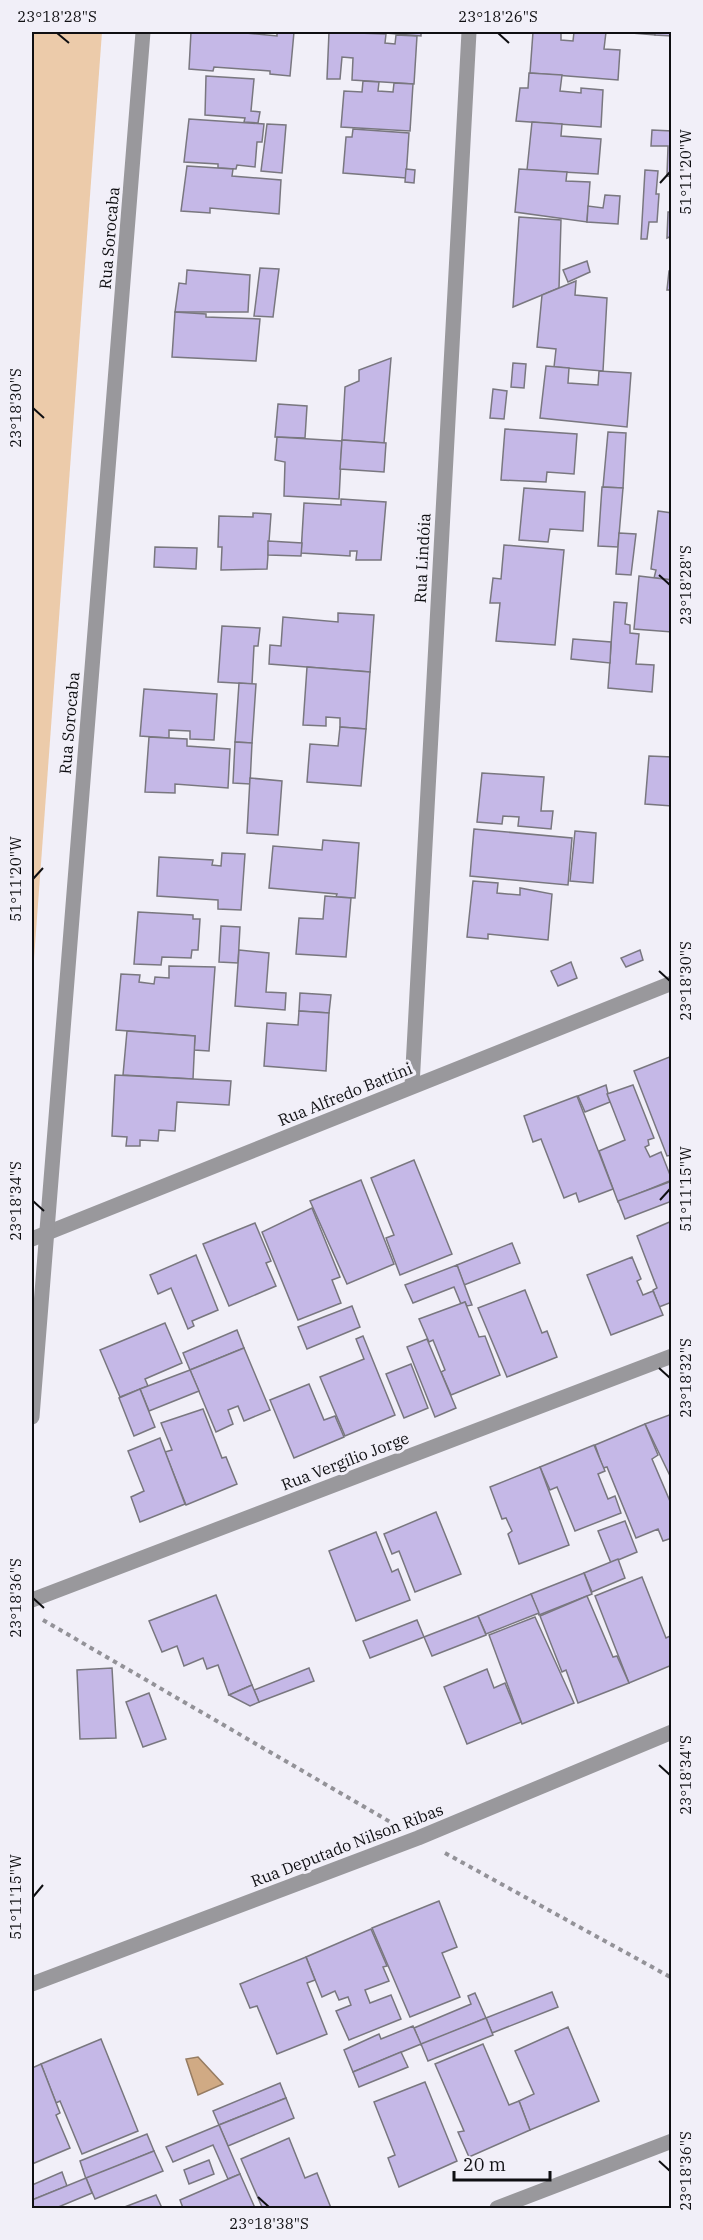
<svg xmlns="http://www.w3.org/2000/svg" width="703" height="2240" viewBox="0 0 703 2240" font-family="'IBM Plex Serif',serif">
<rect width="100%" height="100%" fill="#f1eff8"/>
<!-- green -->
<polygon fill="#eccbaa" points="32,32 102,32 32,986"/>
<!-- water -->
<polygon fill="#d0aa84" stroke="#967c62" stroke-width="1.5" points="198,2057 223,2084 198,2095 186,2059"/>
<!-- building -->
<g fill="#c5b8e7" stroke="#79777f" stroke-width="1.5">
<polygon points="191,32 235,32 277,36 277,32 294,32 290,76 270,74 270,71 214,67 213,71 189,69"/>
<polygon points="329,32 386,34 385,43 395,44 396,35 417,36 414,84 352,80 353,58 342,57 340,79 327,79"/>
<polygon points="373,32 421,32 421,36"/>
<polygon points="533,32 561,32 561,40 573,41 574,32 606,32 604,49 620,50 618,80 530,73"/>
<polygon points="619,32 655,32 655,35"/>
<polygon points="655,32 672,32 672,36 655,35"/>
<polygon points="529,73 562,75 560,91 581,93 581,88 603,90 601,127 516,121 520,88 528,88"/>
<polygon points="206,76 254,79 251,111 260,112 258,123 244,122 245,118 205,115"/>
<polygon points="363,81 379,82 378,91 393,92 394,83 413,84 410,131 341,127 344,91 362,92"/>
<polygon points="189,119 264,124 262,142 257,142 255,167 237,165 236,169 218,168 218,164 184,162"/>
<polygon points="532,122 562,124 561,136 601,139 598,174 527,170"/>
<polygon points="267,124 286,125 282,173 261,171"/>
<polygon points="353,129 409,133 406,178 343,173 346,137 352,137"/>
<polygon points="652,130 672,131 672,177 667,176 668,146 651,146"/>
<polygon points="187,166 233,169 232,176 281,180 279,214 210,208 210,213 181,211"/>
<polygon points="406,169 415,170 414,183 405,182"/>
<polygon points="519,169 567,172 566,181 590,182 587,222 515,212"/>
<polygon points="645,170 658,171 656,194 659,194 657,222 649,222 647,239 641,239"/>
<polygon points="605,195 620,196 618,224 587,222 588,206 603,208"/>
<polygon points="668,212 672,212 672,236 667,238"/>
<polygon points="519,217 561,220 559,288 513,307"/>
<polygon points="587,261 590,272 568,282 563,270"/>
<polygon points="260,268 279,269 273,317 254,316"/>
<polygon points="187,270 250,275 248,312 175,312 179,283 186,284"/>
<polygon points="669,271 672,271 672,290 667,290"/>
<polygon points="576,281 575,295 607,298 603,371 554,367 556,349 537,347 542,295"/>
<polygon points="175,312 206,314 206,317 260,319 256,361 172,357"/>
<polygon points="391,358 384,443 342,440 345,387 359,381 359,370"/>
<polygon points="513,363 526,364 524,388 511,387"/>
<polygon points="546,366 569,368 568,383 598,385 599,371 631,373 627,427 540,418"/>
<polygon points="493,389 507,391 504,419 490,418"/>
<polygon points="278,404 307,406 305,438 275,437"/>
<polygon points="505,429 577,434 574,474 547,472 546,482 501,480"/>
<polygon points="608,432 626,433 623,488 603,487"/>
<polygon points="277,437 342,441 339,499 284,496 285,462 275,460"/>
<polygon points="342,440 386,443 384,472 340,469"/>
<polygon points="602,487 623,488 618,547 598,546"/>
<polygon points="524,488 585,492 583,531 550,529 548,542 519,540"/>
<polygon points="341,499 386,502 381,560 356,560 357,551 350,551 350,556 301,553 304,503 341,505"/>
<polygon points="658,511 672,513 672,580 654,578 656,570 651,569"/>
<polygon points="253,513 271,514 267,569 221,570 222,547 218,547 219,516 253,517"/>
<polygon points="619,533 636,534 631,575 616,574"/>
<polygon points="268,541 302,543 301,556 268,555"/>
<polygon points="504,545 564,550 555,645 496,641 500,603 490,603 493,578 501,579"/>
<polygon points="155,547 197,548 196,569 154,567"/>
<polygon points="639,576 672,580 672,632 634,629"/>
<polygon points="614,602 627,603 625,624 630,625 630,633 639,634 636,664 654,665 652,692 608,688"/>
<polygon points="338,613 374,615 370,672 269,664 270,645 281,646 283,617 338,622"/>
<polygon points="222,626 260,628 258,646 254,646 252,684 218,682"/>
<polygon points="573,639 611,642 610,663 571,659"/>
<polygon points="307,667 370,672 366,729 340,727 340,718 326,717 326,726 303,725"/>
<polygon points="239,683 256,684 252,743 235,742"/>
<polygon points="144,689 217,694 214,740 190,739 190,731 169,730 169,738 140,736"/>
<polygon points="340,727 366,729 361,786 307,782 310,744 338,746"/>
<polygon points="149,737 187,739 187,746 230,749 228,788 175,784 175,793 145,792"/>
<polygon points="235,742 252,743 250,784 233,783"/>
<polygon points="649,756 672,757 672,806 645,804"/>
<polygon points="482,773 544,777 541,811 553,811 551,829 518,826 519,817 503,816 502,824 477,822"/>
<polygon points="250,778 282,781 278,835 247,833"/>
<polygon points="474,829 572,838 568,885 470,876"/>
<polygon points="575,831 596,833 593,883 570,881"/>
<polygon points="323,840 359,843 355,898 336,897 337,894 269,888 273,846 322,850"/>
<polygon points="222,853 245,854 241,910 218,909 218,900 157,896 159,857 213,860 212,865 221,866"/>
<polygon points="473,881 498,883 497,893 520,895 520,888 552,894 548,940 488,934 488,939 467,937"/>
<polygon points="325,896 351,898 346,957 296,954 299,918 323,919"/>
<polygon points="138,912 193,915 193,919 200,919 198,950 192,950 191,958 162,957 161,965 134,964"/>
<polygon points="221,926 240,927 238,963 219,962"/>
<polygon points="239,950 269,953 266,992 286,993 285,1010 235,1006"/>
<polygon points="640,950 643,960 626,967 621,958"/>
<polygon points="571,962 577,978 558,986 551,971"/>
<polygon points="169,966 215,967 209,1051 194,1050 195,1036 116,1030 121,974 140,975 139,982 154,984 155,977 169,978"/>
<polygon points="300,993 331,995 329,1013 299,1011"/>
<polygon points="299,1011 329,1013 326,1071 264,1066 267,1023 298,1025"/>
<polygon points="127,1031 195,1036 193,1079 123,1075"/>
<polygon points="672,1056 672,1155 667,1156 634,1071"/>
<polygon points="115,1075 231,1081 229,1105 177,1102 175,1131 159,1130 158,1141 140,1140 140,1146 126,1146 127,1137 112,1136"/>
<polygon points="606,1085 610,1102 585,1112 578,1096"/>
<polygon points="633,1085 654,1138 648,1140 649,1145 645,1147 650,1157 661,1152 672,1180 618,1202 599,1151 625,1140 607,1094"/>
<polygon points="577,1096 613,1189 579,1202 576,1193 564,1198 541,1139 533,1142 524,1116"/>
<polygon points="414,1160 452,1254 400,1275 386,1238 394,1235 371,1178"/>
<polygon points="361,1180 394,1264 347,1284 310,1201"/>
<polygon points="672,1181 672,1201 625,1219 618,1201"/>
<polygon points="312,1208 340,1277 332,1280 341,1303 298,1320 262,1232"/>
<polygon points="672,1221 672,1302 659,1307 653,1290 657,1288 637,1236"/>
<polygon points="255,1223 271,1261 266,1263 276,1286 229,1306 203,1244"/>
<polygon points="512,1243 520,1263 464,1285 457,1265"/>
<polygon points="196,1255 218,1310 192,1321 194,1326 188,1329 171,1288 158,1294 150,1275"/>
<polygon points="632,1257 641,1279 637,1281 643,1295 653,1291 663,1315 611,1335 587,1275"/>
<polygon points="457,1265 472,1305 467,1306 465,1302 461,1304 454,1287 413,1303 405,1285"/>
<polygon points="525,1290 542,1333 547,1331 557,1357 507,1377 478,1308"/>
<polygon points="465,1302 479,1337 485,1336 500,1375 451,1395 441,1372 445,1370 433,1340 429,1342 419,1319"/>
<polygon points="352,1306 360,1327 307,1349 298,1327"/>
<polygon points="165,1323 182,1363 145,1379 148,1386 120,1397 100,1350"/>
<polygon points="237,1330 244,1348 190,1370 183,1353"/>
<polygon points="363,1336 395,1415 345,1436 320,1377 364,1359 356,1339"/>
<polygon points="427,1339 456,1408 435,1417 407,1347"/>
<polygon points="244,1348 270,1410 244,1421 238,1406 228,1410 233,1424 216,1432 190,1370"/>
<polygon points="411,1364 428,1408 404,1418 386,1374"/>
<polygon points="190,1370 199,1391 149,1411 140,1389"/>
<polygon points="309,1384 324,1420 335,1416 344,1437 294,1458 270,1400"/>
<polygon points="140,1389 155,1427 134,1436 119,1398"/>
<polygon points="203,1409 222,1458 226,1457 237,1484 186,1505 165,1452 172,1450 161,1423"/>
<polygon points="672,1414 672,1480 645,1424"/>
<polygon points="645,1424 658,1455 652,1459 672,1506 672,1538 663,1541 658,1529 636,1538 607,1467 603,1468 595,1445"/>
<polygon points="160,1438 185,1504 140,1522 131,1497 144,1491 128,1451"/>
<polygon points="594,1445 605,1471 598,1474 608,1499 615,1496 621,1513 575,1531 557,1487 550,1490 540,1467"/>
<polygon points="540,1467 569,1545 519,1564 508,1534 512,1531 506,1518 502,1519 490,1487"/>
<polygon points="436,1512 461,1574 415,1592 399,1551 392,1554 384,1534"/>
<polygon points="625,1521 637,1552 611,1563 598,1531"/>
<polygon points="376,1532 392,1572 398,1569 410,1600 356,1621 329,1551"/>
<polygon points="618,1559 625,1578 592,1592 584,1573"/>
<polygon points="584,1573 592,1594 539,1615 531,1594"/>
<polygon points="642,1577 666,1638 670,1636 672,1640 672,1665 629,1683 595,1596"/>
<polygon points="531,1594 539,1613 486,1634 478,1616"/>
<polygon points="216,1595 252,1685 229,1695 218,1665 207,1669 203,1658 184,1666 177,1646 162,1652 149,1621"/>
<polygon points="587,1596 613,1657 617,1656 629,1683 578,1703 566,1670 562,1672 540,1616"/>
<polygon points="478,1616 486,1635 432,1656 424,1637"/>
<polygon points="535,1617 574,1703 522,1724 489,1635"/>
<polygon points="417,1620 424,1637 370,1658 363,1641"/>
<polygon points="112,1668 116,1738 80,1739 77,1670"/>
<polygon points="309,1668 314,1681 259,1702 254,1690"/>
<polygon points="487,1669 494,1688 505,1683 521,1722 467,1744 444,1687"/>
<polygon points="252,1685 259,1702 250,1706 229,1695"/>
<polygon points="149,1693 166,1739 143,1747 126,1702"/>
<polygon points="439,1901 457,1947 442,1953 460,1997 410,2017 372,1928"/>
<polygon points="371,1929 387,1966 383,1967 389,1981 365,1990 370,2003 391,1995 401,2019 349,2040 336,2011 351,2005 348,1997 339,2000 335,1991 322,1997 306,1957"/>
<polygon points="306,1957 315,1980 307,1983 327,2034 277,2054 257,2006 250,2008 240,1984"/>
<polygon points="552,1992 558,2007 492,2033 486,2018"/>
<polygon points="475,1993 486,2018 421,2045 414,2028 471,2004 468,1996"/>
<polygon points="486,2018 493,2035 428,2061 421,2044"/>
<polygon points="413,2026 421,2044 353,2072 344,2050 379,2034 381,2039"/>
<polygon points="568,2027 599,2101 530,2130 519,2101 534,2094 515,2051"/>
<polygon points="101,2039 138,2131 82,2154 60,2101 56,2103 41,2064"/>
<polygon points="483,2044 509,2105 519,2101 530,2130 469,2157 458,2132 464,2131 435,2064"/>
<polygon points="401,2052 408,2067 359,2087 353,2072"/>
<polygon points="41,2064 60,2113 56,2115 70,2148 32,2164 32,2068"/>
<polygon points="425,2082 457,2161 399,2187 388,2158 395,2155 374,2102"/>
<polygon points="280,2083 286,2098 219,2125 213,2111"/>
<polygon points="286,2098 294,2118 228,2146 219,2125"/>
<polygon points="219,2125 240,2174 228,2179 213,2145 173,2162 166,2147"/>
<polygon points="147,2134 154,2151 86,2179 80,2161"/>
<polygon points="289,2138 305,2178 317,2173 331,2208 258,2208 262,2207 241,2159"/>
<polygon points="154,2151 163,2171 95,2199 86,2178"/>
<polygon points="209,2160 214,2174 189,2184 184,2170"/>
<polygon points="62,2172 67,2186 32,2200 32,2185"/>
<polygon points="240,2174 255,2208 183,2208 180,2200"/>
<polygon points="86,2178 92,2193 56,2208 32,2208 32,2200"/>
<polygon points="156,2195 162,2208 122,2208"/>
</g>
<g fill="none" stroke-linecap="round" stroke-linejoin="round">
<!-- path -->
<g stroke="#939298" stroke-width="4" stroke-dasharray="4.5 4.5" stroke-linecap="butt">
<polyline points="43,1620 392,1823"/>
<polyline points="445,1853 672,1978"/>
</g>
<!-- street -->
<g stroke="#99989c" stroke-width="15">
<polyline points="412,1086 469,32"/>
<polyline points="32,1239 672,983"/>
<polyline points="32,1417 143,32"/>
<polyline points="32,1600 672,1356"/>
<polyline points="32,1984 418,1838 672,1732"/>
<polyline points="497,2208 672,2141"/>
</g>
</g>
<!-- ticks -->
<path fill="none" stroke="#0f0f12" stroke-width="2" d="M57,33L69,43M498,33L509,43M660,183L670,172M33,408L44,418M659,575L670,585M33,879L43,868M659,971L670,981M660,1200L670,1189M33,1201L44,1211M659,1368L670,1378M33,1598L44,1608M659,1765L670,1775M33,1897L43,1885M659,2161L670,2171M258,2197L269,2207"/>
<g text-anchor="middle" dominant-baseline="central" stroke-width="6" stroke-linejoin="round" paint-order="stroke">
<!-- street labels -->
<g font-size="16" fill="#0f0f12" stroke="#f1eff8">
<text transform="translate(109 238) rotate(-85)">Rua Sorocaba</text>
<text transform="translate(422 558) rotate(-87)">Rua Lindóia</text>
<text transform="translate(69 723) rotate(-85)">Rua Sorocaba</text>
<text transform="translate(345 1094) rotate(-22)">Rua Alfredo Battini</text>
<text transform="translate(345 1461) rotate(-21)">Rua Vergílio Jorge</text>
<text transform="translate(347 1845) rotate(-21)">Rua Deputado Nilson Ribas</text>
</g>
</g>
<!-- border -->
<rect width="703" height="2240" fill="none" stroke="#f1eff8" stroke-width="66"/>
<!-- scale -->
<path d="M454 2171v9h96v-9" fill="none" stroke="#0f0f12" stroke-width="3"/>
<text x="463" y="2171" font-size="18" fill="#0f0f12" stroke="#f1eff8" stroke-width="4.5" paint-order="stroke">20 m</text>
<rect x="33" y="33" width="637" height="2174" fill="none" stroke="#0f0f12" stroke-width="2"/>
<g font-size="15" text-anchor="middle" fill="#0f0f12">
<text x="57" y="22">23°18'28"S</text>
<text x="498" y="22">23°18'26"S</text>
<text transform="translate(686 172) rotate(-90)" y="5">51°11'20"W</text>
<text transform="translate(16 408) rotate(-90)" y="5">23°18'30"S</text>
<text transform="translate(686 585) rotate(-90)" y="5">23°18'28"S</text>
<text transform="translate(16 879) rotate(-90)" y="5">51°11'20"W</text>
<text transform="translate(686 981) rotate(-90)" y="5">23°18'30"S</text>
<text transform="translate(686 1189) rotate(-90)" y="5">51°11'15"W</text>
<text transform="translate(16 1201) rotate(-90)" y="5">23°18'34"S</text>
<text transform="translate(686 1378) rotate(-90)" y="5">23°18'32"S</text>
<text transform="translate(16 1598) rotate(-90)" y="5">23°18'36"S</text>
<text transform="translate(686 1775) rotate(-90)" y="5">23°18'34"S</text>
<text transform="translate(16 1897) rotate(-90)" y="5">51°11'15"W</text>
<text transform="translate(686 2171) rotate(-90)" y="5">23°18'36"S</text>
<text x="269" y="2229">23°18'38"S</text>
</g>
</svg>
